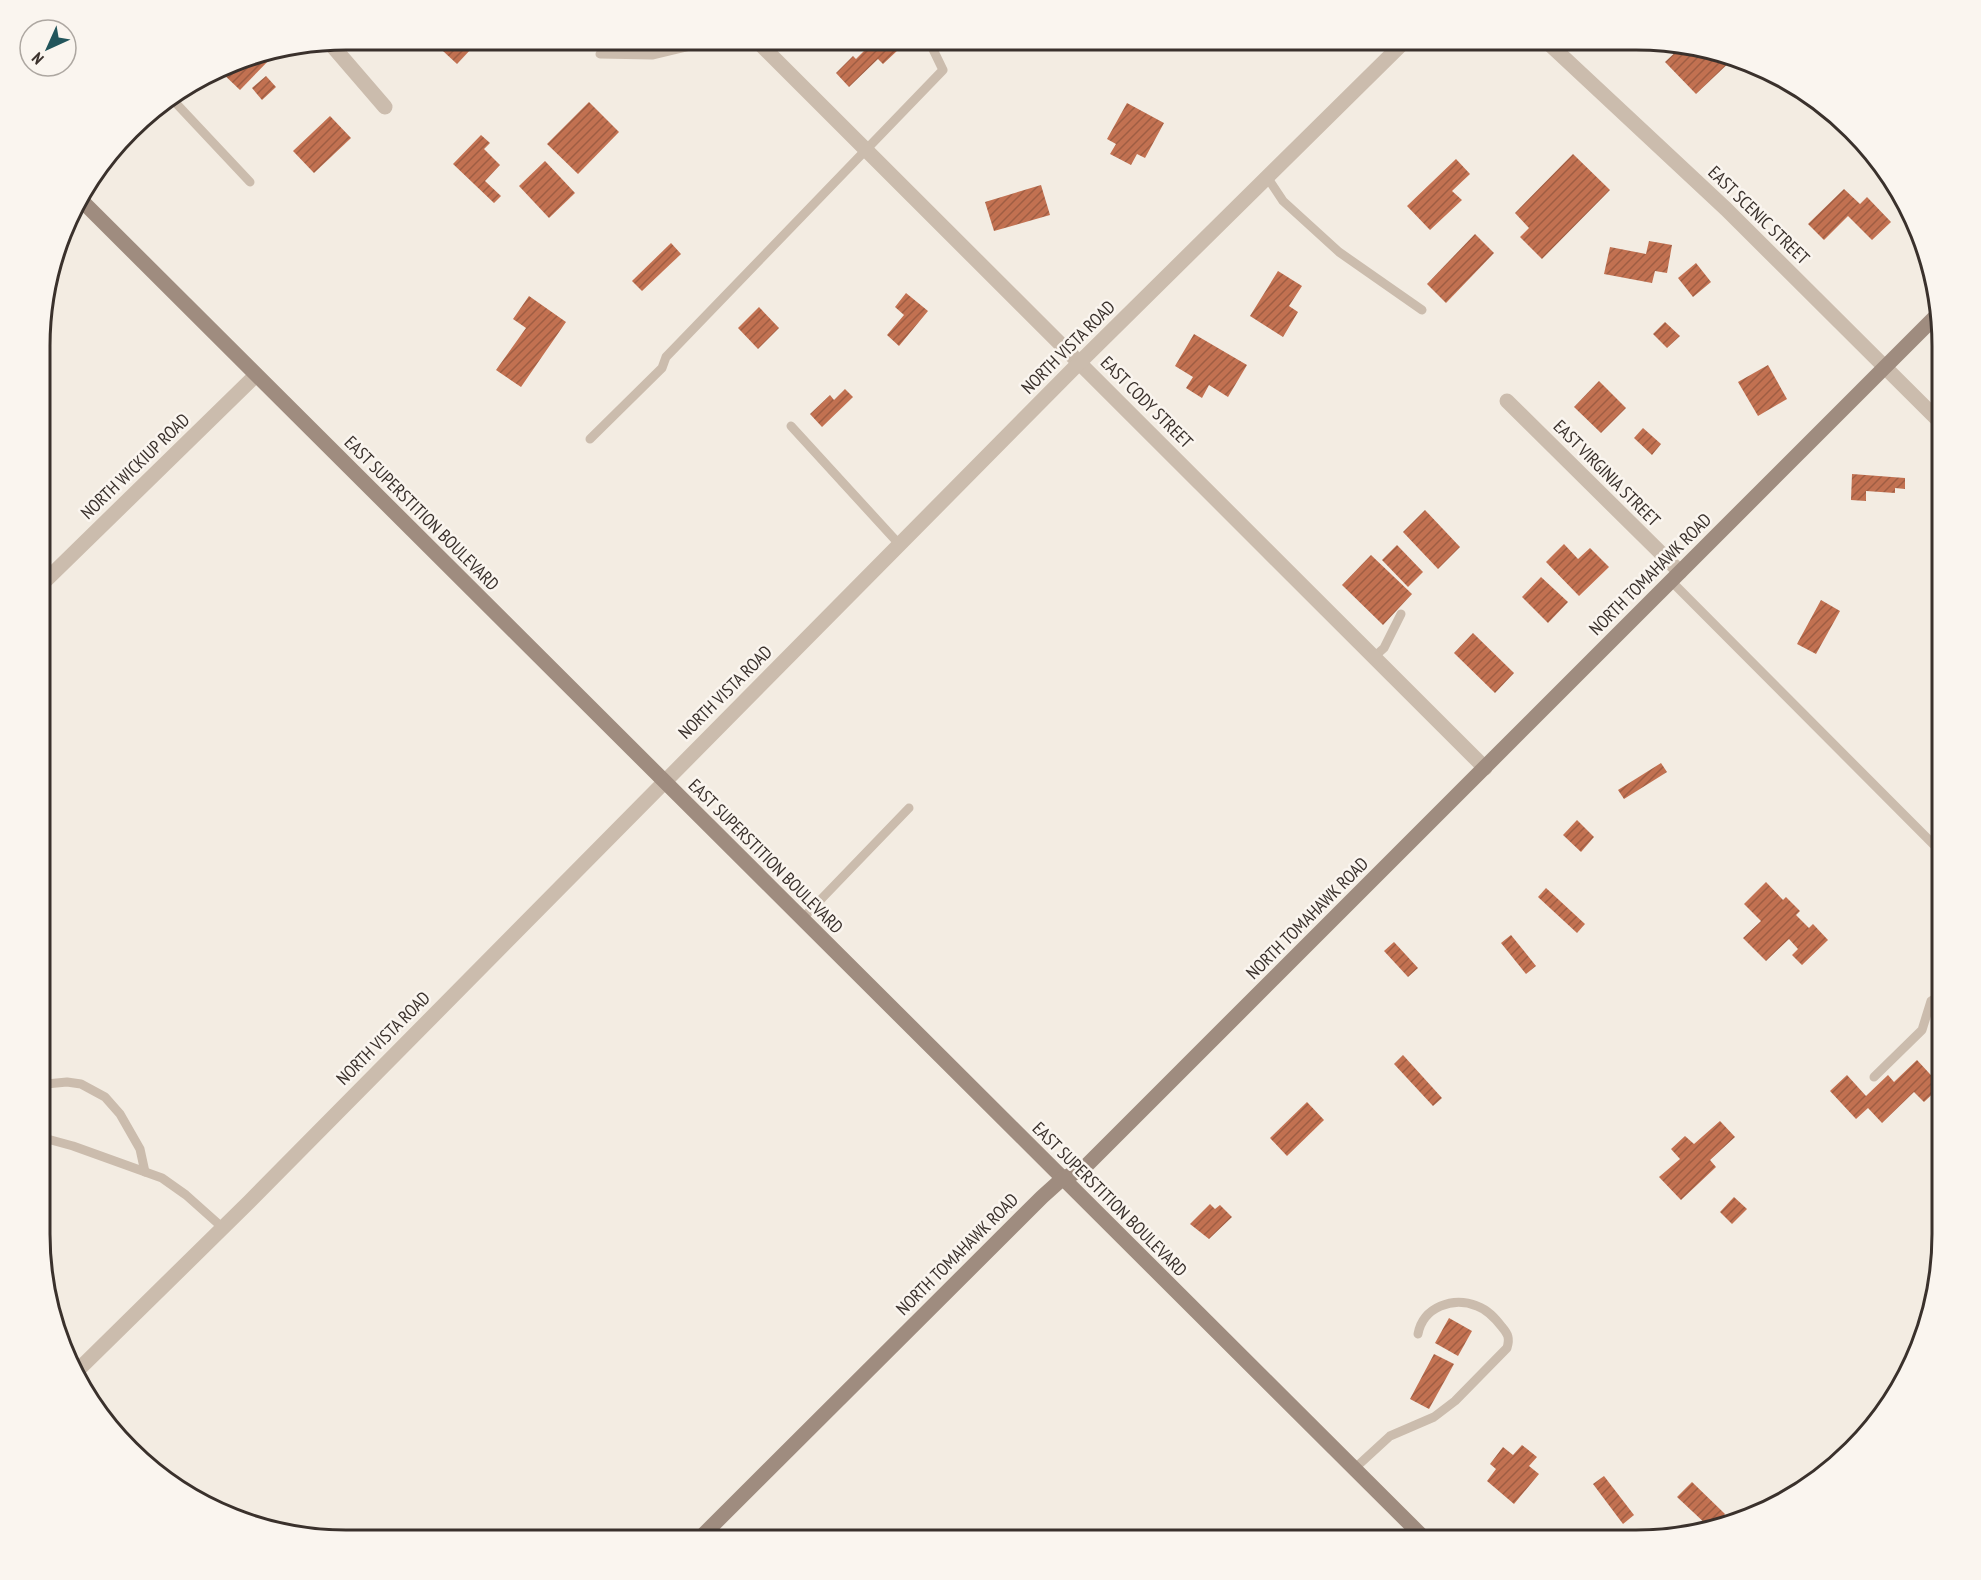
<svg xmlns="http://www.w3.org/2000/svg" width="1981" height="1580" viewBox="0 0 1981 1580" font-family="'PT Sans Narrow',sans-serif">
<defs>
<pattern id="building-hatch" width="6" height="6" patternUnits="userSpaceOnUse" patternTransform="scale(1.5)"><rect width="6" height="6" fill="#c27151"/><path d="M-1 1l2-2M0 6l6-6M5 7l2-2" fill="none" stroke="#9f5d43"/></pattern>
</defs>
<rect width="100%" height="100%" fill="#f3ece2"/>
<!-- building -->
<g fill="url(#building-hatch)">
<polygon points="430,39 462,39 472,48 457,64"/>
<polygon points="876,39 887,39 898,50 883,64 878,59 849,87 836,73 853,56 856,59"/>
<polygon points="1682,46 1734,58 1696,94 1665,62"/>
<polygon points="269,52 273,56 240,90 220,71 247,55"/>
<polygon points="266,76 276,87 262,100 252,88"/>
<polygon points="589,102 619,132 578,174 547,144"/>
<polygon points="1127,103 1164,123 1145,158 1137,154 1131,165 1110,154 1116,144 1107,139"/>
<polygon points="330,116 351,138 314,173 293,151"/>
<polygon points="481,135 490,143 484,149 500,165 485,181 501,196 494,203 453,164"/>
<polygon points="1573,154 1610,190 1542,259 1520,237 1529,228 1515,213"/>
<polygon points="1456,159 1470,174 1452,191 1462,200 1430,230 1407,206"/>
<polygon points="545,161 575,193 549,218 519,186"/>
<polygon points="1041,185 1050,215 994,231 985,202"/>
<polygon points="1844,189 1860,204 1867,197 1891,222 1872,240 1848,216 1824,240 1808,224"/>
<polygon points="1475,234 1494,253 1446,303 1427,284"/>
<polygon points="1649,241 1672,245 1667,273 1655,271 1652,283 1604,274 1610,247 1646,254"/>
<polygon points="671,243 681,254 642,291 632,281"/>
<polygon points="1696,263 1711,282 1693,297 1678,278"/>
<polygon points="1278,271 1302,286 1289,306 1298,312 1283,337 1250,316"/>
<polygon points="906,293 928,311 899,346 887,335 904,315 895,307"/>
<polygon points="529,296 566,322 521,387 496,370 526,328 513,319"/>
<polygon points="759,307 779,328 758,349 738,328"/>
<polygon points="1665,322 1680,336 1667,348 1653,334"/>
<polygon points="1194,334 1247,365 1228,397 1209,385 1202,398 1186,388 1193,377 1175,366"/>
<polygon points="1768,365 1787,399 1758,416 1738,382"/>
<polygon points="1599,381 1626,408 1601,433 1574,407"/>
<polygon points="845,389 853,397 822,427 810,414 830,395 834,400"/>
<polygon points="1643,428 1661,444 1652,455 1634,438"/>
<polygon points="1852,474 1905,478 1905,489 1895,488 1895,493 1866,491 1866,501 1851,500"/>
<polygon points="1425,510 1460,547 1438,569 1403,532"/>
<polygon points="1564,544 1578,559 1590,548 1609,567 1579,596 1546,562"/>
<polygon points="1397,545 1423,572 1408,587 1382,560"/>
<polygon points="1371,555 1412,594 1383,625 1342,585"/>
<polygon points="1541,577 1568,602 1548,623 1522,597"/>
<polygon points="1821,600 1840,611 1816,654 1797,644"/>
<polygon points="1473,633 1514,673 1495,693 1454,653"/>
<polygon points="1661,763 1667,772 1624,799 1618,790"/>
<polygon points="1577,820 1594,837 1581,852 1563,835"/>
<polygon points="1766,882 1783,900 1786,897 1800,911 1796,915 1809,928 1813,924 1828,940 1802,965 1792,955 1798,949 1789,939 1766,961 1743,938 1761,921 1744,904"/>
<polygon points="1546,888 1585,924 1577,933 1538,897"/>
<polygon points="1511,935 1536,966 1526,974 1501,943"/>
<polygon points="1394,942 1418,968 1408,977 1384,951"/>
<polygon points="1403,1055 1442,1098 1433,1106 1394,1064"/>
<polygon points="1917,1060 1941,1086 1924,1102 1914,1092 1882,1123 1868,1108 1856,1119 1830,1091 1847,1075 1866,1096 1888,1075 1894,1082"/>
<polygon points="1307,1102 1324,1120 1287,1156 1270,1138"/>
<polygon points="1720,1121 1735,1137 1710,1160 1716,1167 1681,1200 1659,1177 1680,1159 1671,1149 1685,1136 1694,1144"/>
<polygon points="1734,1197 1747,1209 1732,1224 1720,1212"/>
<polygon points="1210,1204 1215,1209 1220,1205 1232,1217 1209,1239 1190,1224"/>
<polygon points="1449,1318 1472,1331 1458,1356 1435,1343"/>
<polygon points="1434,1354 1454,1364 1429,1409 1410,1399"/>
<polygon points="1522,1445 1537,1457 1529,1466 1539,1474 1514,1504 1487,1481 1496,1469 1490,1464 1503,1447 1513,1455"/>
<polygon points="1604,1476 1634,1515 1623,1524 1593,1484"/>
<polygon points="1692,1482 1725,1514 1715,1525 1708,1526 1677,1497"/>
</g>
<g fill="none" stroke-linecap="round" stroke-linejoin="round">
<!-- lane -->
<g stroke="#cbbcad" stroke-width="9">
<polyline points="600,54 652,55 698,44 703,39"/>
<polyline points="172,99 250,182"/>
<polyline points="1267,177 1283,201 1339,252 1422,310"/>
<polyline points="791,426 899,544"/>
<polyline points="590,439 662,368 666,357 943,70 928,39"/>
<polyline points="1671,581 1942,853"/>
<polyline points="1374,657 1384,648 1401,614"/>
<polyline points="802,919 909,808"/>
<polyline points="1874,1077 1922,1030 1931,1001 1942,994"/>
<polyline points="40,1089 46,1084 67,1082 81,1084 105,1097 120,1114 140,1149 145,1172"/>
<polyline points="40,1137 73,1146 162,1178 186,1195 223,1228"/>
<path d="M1354,1469L1390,1436L1434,1417L1455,1401L1507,1348C1510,1338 1508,1334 1502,1327C1495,1318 1488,1310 1477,1306C1453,1296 1423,1307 1418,1334"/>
</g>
<!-- street -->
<g stroke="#cbbcad" stroke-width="15">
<polyline points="755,39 1485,768"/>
<polyline points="1545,40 1726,209 1942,424"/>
<polyline points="329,42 385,107"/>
<polyline points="1507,401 1680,572"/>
<polyline points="41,585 256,375"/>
<polyline points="74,1374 249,1202 1080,362 1406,40"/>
</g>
<!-- secondary -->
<g stroke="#9f8c7f" stroke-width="15">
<polyline points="78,197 1427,1541"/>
<polyline points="697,1541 1042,1197 1062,1179 1083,1169 1938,314"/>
</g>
</g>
<g text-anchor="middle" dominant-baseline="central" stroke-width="5" stroke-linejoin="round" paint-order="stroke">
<!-- street labels -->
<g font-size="18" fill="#3a312c" stroke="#faf5ef">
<text transform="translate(1759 215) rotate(44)">EAST SCENIC STREET</text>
<text transform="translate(1068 347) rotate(-45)">NORTH VISTA ROAD</text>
<text transform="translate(1147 402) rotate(45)">EAST CODY STREET</text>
<text transform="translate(135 466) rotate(-44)">NORTH WICKIUP ROAD</text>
<text transform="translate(1607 473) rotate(45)">EAST VIRGINIA STREET</text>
<text transform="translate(422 513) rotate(45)">EAST SUPERSTITION BOULEVARD</text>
<text transform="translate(1650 574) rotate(-45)">NORTH TOMAHAWK ROAD</text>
<text transform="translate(725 692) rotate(-45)">NORTH VISTA ROAD</text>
<text transform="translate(766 856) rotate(45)">EAST SUPERSTITION BOULEVARD</text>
<text transform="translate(1307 918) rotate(-45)">NORTH TOMAHAWK ROAD</text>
<text transform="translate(383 1038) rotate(-45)">NORTH VISTA ROAD</text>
<text transform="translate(1110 1199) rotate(45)">EAST SUPERSTITION BOULEVARD</text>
<text transform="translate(957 1254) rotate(-45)">NORTH TOMAHAWK ROAD</text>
</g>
</g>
<!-- crop -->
<path d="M0 0H1981V1580H0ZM346 50H1636A296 296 0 0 1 1932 346V1234A296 296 0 0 1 1636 1530H346A296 296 0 0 1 50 1234V346A296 296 0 0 1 346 50Z" fill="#faf5ef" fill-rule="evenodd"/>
<path fill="none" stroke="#3a312c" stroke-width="3" d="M346 50H1636A296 296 0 0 1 1932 346V1234A296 296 0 0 1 1636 1530H346A296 296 0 0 1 50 1234V346A296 296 0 0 1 346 50Z"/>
<!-- north arrow -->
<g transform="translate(48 48) rotate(225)"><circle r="28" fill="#faf5ef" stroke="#ada7a1" stroke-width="1.5"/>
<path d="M0-4.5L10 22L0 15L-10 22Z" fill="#22555b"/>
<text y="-9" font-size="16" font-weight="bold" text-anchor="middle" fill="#3a312c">N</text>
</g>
</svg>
